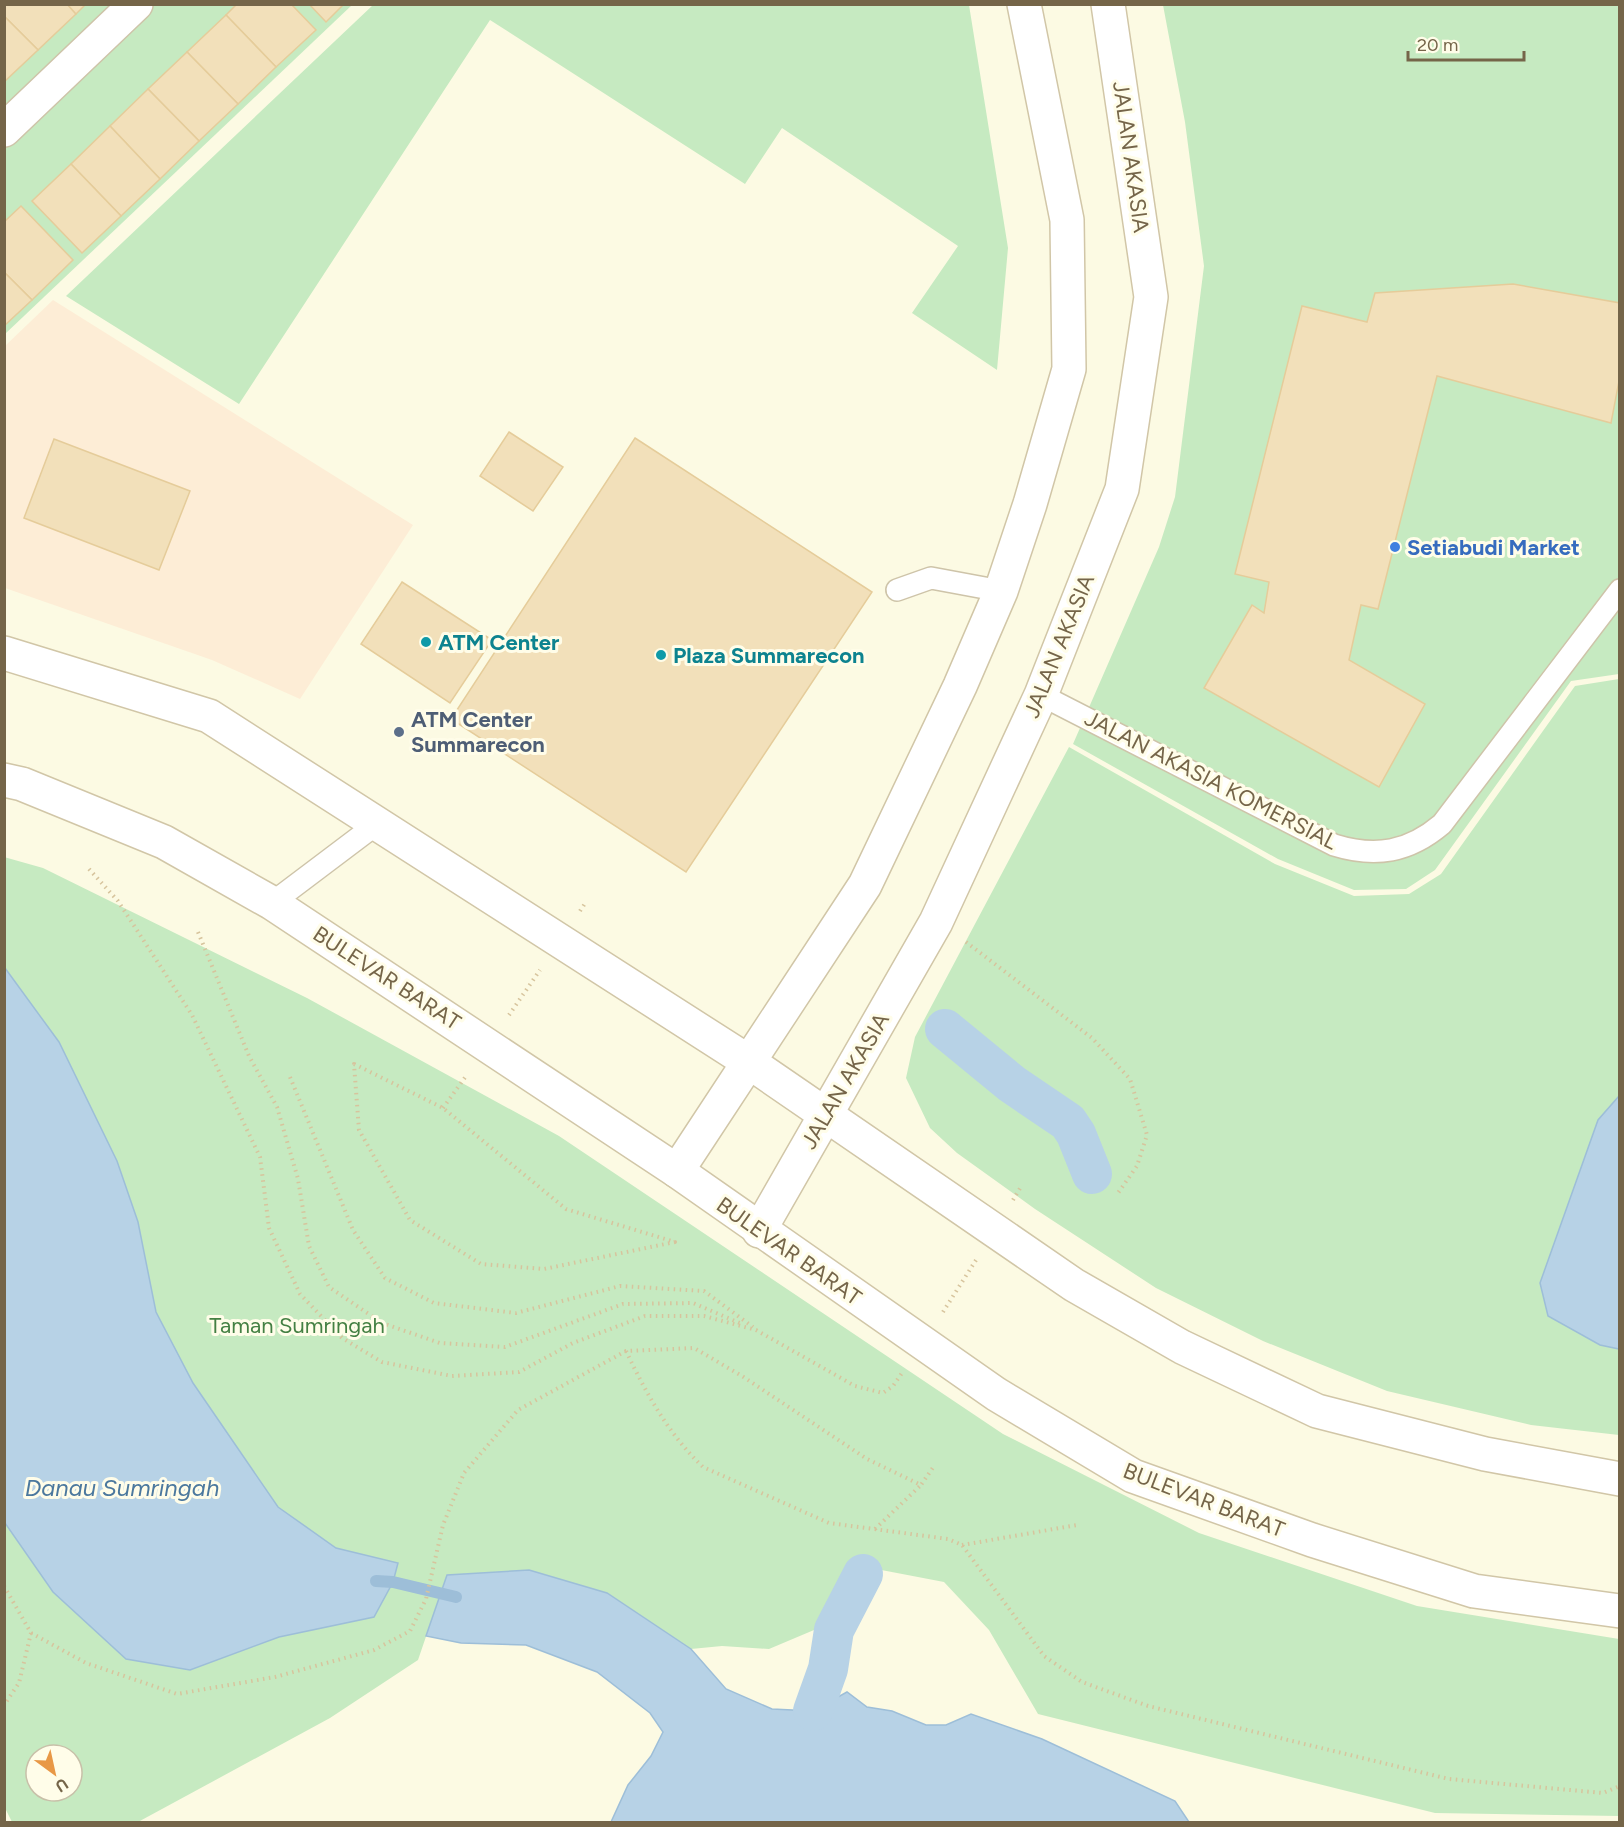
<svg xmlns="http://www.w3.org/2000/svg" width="1624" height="1827" viewBox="0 0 1624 1827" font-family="Figtree,sans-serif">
<rect width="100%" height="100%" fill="#fcfae3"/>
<!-- commercial -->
<polygon fill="#fdedd6" points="53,300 413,525 300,699 212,660 5,588 5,346"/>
<!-- green -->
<g fill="#c6eac1" fill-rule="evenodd">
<polygon points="5,5 352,5 5,334"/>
<polygon points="373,5 969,5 1008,248 997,370 912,313 958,246 782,128 745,184 490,20 239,404 66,296"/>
<polygon points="1163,5 1619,5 1619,674 1571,681 1435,870 1406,889 1354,890 1278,859 1073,744 1159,547 1175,497 1204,266 1185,122"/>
<polygon points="1619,679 1619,1435 1531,1425 1387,1391 1263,1341 1156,1288 1035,1209 957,1153 930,1128 906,1078 915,1037 1069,747 1275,864 1354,896 1409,894 1441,874 1575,686"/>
<path d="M4,857L43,868L307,998L559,1136L1003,1434L1199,1533L1417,1606L1619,1639V1816L1435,1813L1038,1714L989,1630L944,1582L850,1564L814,1630L769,1649L722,1646L691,1649L607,1593L529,1570L447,1575L418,1660L330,1718L138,1822H12L4,1806ZM36,1755H72V1791H36Z"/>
</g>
<!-- water -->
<g fill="#b7d2e6" stroke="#9dbed8" stroke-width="1.5">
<polygon points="5,968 59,1042 117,1161 138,1222 156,1312 193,1383 278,1507 336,1548 398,1563 393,1582 374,1617 279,1637 190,1670 126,1659 53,1592 5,1523"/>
<polygon points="1619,1096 1619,1349 1600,1345 1548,1316 1540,1283 1598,1120"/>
<polygon points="529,1570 607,1593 691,1649 726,1689 772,1709 813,1711 847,1692 867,1707 892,1711 926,1725 946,1725 971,1714 1042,1739 1175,1801 1189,1822 611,1822 628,1785 651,1756 663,1732 650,1713 597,1672 526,1645 461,1643 426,1636 447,1575"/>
</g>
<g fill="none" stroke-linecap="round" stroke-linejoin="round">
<!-- stream -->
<polyline stroke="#9dbed8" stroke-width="12" points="376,1581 393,1582 456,1597"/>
<!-- canal -->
<g stroke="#b7d2e6" stroke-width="40">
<polyline points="945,1029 1012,1084 1068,1122 1076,1134 1092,1174"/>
<polyline points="813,1711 828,1669 834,1630 863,1574"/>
</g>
</g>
<!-- building -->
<g fill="#f2e0ba" stroke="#e5cc9a" stroke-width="1.5">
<polygon points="4,4 67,4 76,14 38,50 4,16"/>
<polygon points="67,4 86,4 76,14"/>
<polygon points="237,4 291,4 316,30 276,67 226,15"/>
<polygon points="309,4 344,4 326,22"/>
<polygon points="226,15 276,67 238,104 187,52"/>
<polygon points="4,16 38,50 4,82"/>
<polygon points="187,52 238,104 199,141 148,89"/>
<polygon points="148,89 199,141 160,179 110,126"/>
<polygon points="110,126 160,179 121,216 71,164"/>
<polygon points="71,164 121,216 82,253 32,201"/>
<polygon points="21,206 73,260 32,300 4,272 4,222"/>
<polygon points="4,272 32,300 4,326"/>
<polygon points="1513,284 1620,303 1620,376 1611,423 1437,376 1378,609 1361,605 1349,660 1425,704 1379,787 1204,688 1252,605 1264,613 1269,582 1235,574 1302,306 1367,322 1375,293"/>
<polygon points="509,432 563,467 533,511 480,476"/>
<polygon points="635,438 872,592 686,872 451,719"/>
<polygon points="54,439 190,491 159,570 24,518"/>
<polygon points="402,582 492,640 450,703 361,644"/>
</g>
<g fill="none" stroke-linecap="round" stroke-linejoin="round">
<defs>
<g id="lane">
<polyline points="897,590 931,578 1001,591"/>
<path d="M1041,695L1334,845C1376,858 1409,852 1442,824L1620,590"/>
<polyline points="272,903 378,823"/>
</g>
<polyline id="street" points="4,130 136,4"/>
<g id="secondary">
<polyline points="4,653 209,716 749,1062 1074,1285 1182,1347 1317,1411 1485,1454 1620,1479"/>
<polyline points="4,780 22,784 164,842 272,903 677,1171 996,1394 1133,1476 1312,1540 1474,1591 1620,1611"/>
<polyline points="677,1171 865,885 960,686 1001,591 1030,504 1069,369 1067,220 1024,4"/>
<polyline points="759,1231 936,922 1041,695 1122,489 1151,297 1108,4"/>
</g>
</defs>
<!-- lane casing -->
<use href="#lane" stroke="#cec4a9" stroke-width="24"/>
<!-- street casing -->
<use href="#street" stroke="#cec4a9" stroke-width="36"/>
<!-- secondary casing -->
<use href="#secondary" stroke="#d1c6a7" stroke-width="36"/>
<!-- path -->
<g stroke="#d7c49d" stroke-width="4" stroke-dasharray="1.5 4.5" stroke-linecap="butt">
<polyline points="89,869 118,901 192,1015 260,1157 269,1228 300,1294 342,1338 382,1362 452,1376 519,1372 573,1343 645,1316 704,1316 756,1330 855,1386 883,1393 893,1386 902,1373"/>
<polyline points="580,911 586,902"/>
<polyline points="198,932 249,1056 277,1107 298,1179 309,1246 329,1287 382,1323 440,1343 505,1347 623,1304 693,1303 742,1324"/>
<polyline points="966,942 1092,1038 1130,1079 1147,1135 1137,1166 1118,1193"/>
<polyline points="509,1015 540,970"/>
<polygon points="354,1064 443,1108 566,1209 675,1242 544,1269 481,1264 410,1220 359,1130"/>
<polyline points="290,1077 353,1230 385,1278 434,1303 516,1313 620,1286 704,1291 753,1327"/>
<polyline points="443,1108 466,1076"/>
<polyline points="1013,1200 1022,1185"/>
<polyline points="943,1312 976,1260"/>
<path d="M626,1351C646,1393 669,1435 703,1467L829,1523L948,1539L962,1545L1044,1656L1082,1682L1148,1706L1449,1779L1603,1793L1620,1786"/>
<polyline points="875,1529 921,1485"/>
<polyline points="962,1545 1077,1525"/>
<polyline points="4,1586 31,1633 19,1683 4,1705"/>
<polyline points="31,1633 86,1663 177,1694 275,1677 374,1650 410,1631 426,1599 443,1525 464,1473 518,1410 626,1351 694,1348 742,1376 867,1459 921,1485 934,1466"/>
</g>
<!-- lane -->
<use href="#lane" stroke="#fff" stroke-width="21"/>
<!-- street -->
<use href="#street" stroke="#fff" stroke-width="33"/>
<!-- secondary -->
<use href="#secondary" stroke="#fff" stroke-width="33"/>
</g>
<!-- markers -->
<circle fill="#3f7fe0" stroke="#fffde9" stroke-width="2" cx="1395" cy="547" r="6"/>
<g fill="#0f9aa8" stroke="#fffde9" stroke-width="2">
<circle cx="426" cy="642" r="6"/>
<circle cx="661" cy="655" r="6"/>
</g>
<circle fill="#5c6f8a" stroke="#fffde9" stroke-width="2" cx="399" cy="732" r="6"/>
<g text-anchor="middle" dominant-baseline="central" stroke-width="6" stroke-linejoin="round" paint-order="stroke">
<!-- street labels -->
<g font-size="22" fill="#756549" stroke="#fffde9">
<text transform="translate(1131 157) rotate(82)">JALAN AKASIA</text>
<text transform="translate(1059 646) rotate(-68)">JALAN AKASIA</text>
<text transform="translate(1211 780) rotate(27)">JALAN AKASIA KOMERSIAL</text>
<text transform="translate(387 978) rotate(33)">BULEVAR BARAT</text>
<text transform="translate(845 1081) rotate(-60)">JALAN AKASIA</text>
<text transform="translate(789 1251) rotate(35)">BULEVAR BARAT</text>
<text transform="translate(1204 1500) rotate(21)">BULEVAR BARAT</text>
</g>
<!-- shop labels -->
<g font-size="22" font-weight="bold" fill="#366cbe" stroke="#fffde9" text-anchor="start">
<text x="1407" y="547">Setiabudi Market</text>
</g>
<!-- culture labels -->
<g font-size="22" font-weight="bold" fill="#0d838f" stroke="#fffde9" text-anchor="start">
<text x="438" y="642">ATM Center</text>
<text x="673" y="655">Plaza Summarecon</text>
</g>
<!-- service labels -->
<g font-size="22" font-weight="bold" fill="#4e5e75" stroke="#fffde9" text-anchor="start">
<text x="411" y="719">ATM Center<tspan x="411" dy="25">Summarecon</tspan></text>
</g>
<!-- park labels -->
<g font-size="22" fill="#448043" stroke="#fffde9">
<text x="297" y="1325">Taman Sumringah</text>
</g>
<!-- water labels -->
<g font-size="24" font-style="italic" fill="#4b789e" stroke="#fffde9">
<text x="122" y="1487">Danau Sumringah</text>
</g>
</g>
<!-- border -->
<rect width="1624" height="1827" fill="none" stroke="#756549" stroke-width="12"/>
<!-- north arrow -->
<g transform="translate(54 1773) rotate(147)"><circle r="28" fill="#fffde9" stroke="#c8c0a9" stroke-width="1.5"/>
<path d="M0-4.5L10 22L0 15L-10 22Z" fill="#e89846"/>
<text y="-9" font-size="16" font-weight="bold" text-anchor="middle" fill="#756549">U</text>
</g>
<!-- scale -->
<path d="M1408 51v9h116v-9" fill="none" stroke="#756549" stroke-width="3"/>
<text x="1417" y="51" font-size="18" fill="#756549" stroke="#fffde9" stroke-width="4.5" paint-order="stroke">20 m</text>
</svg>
